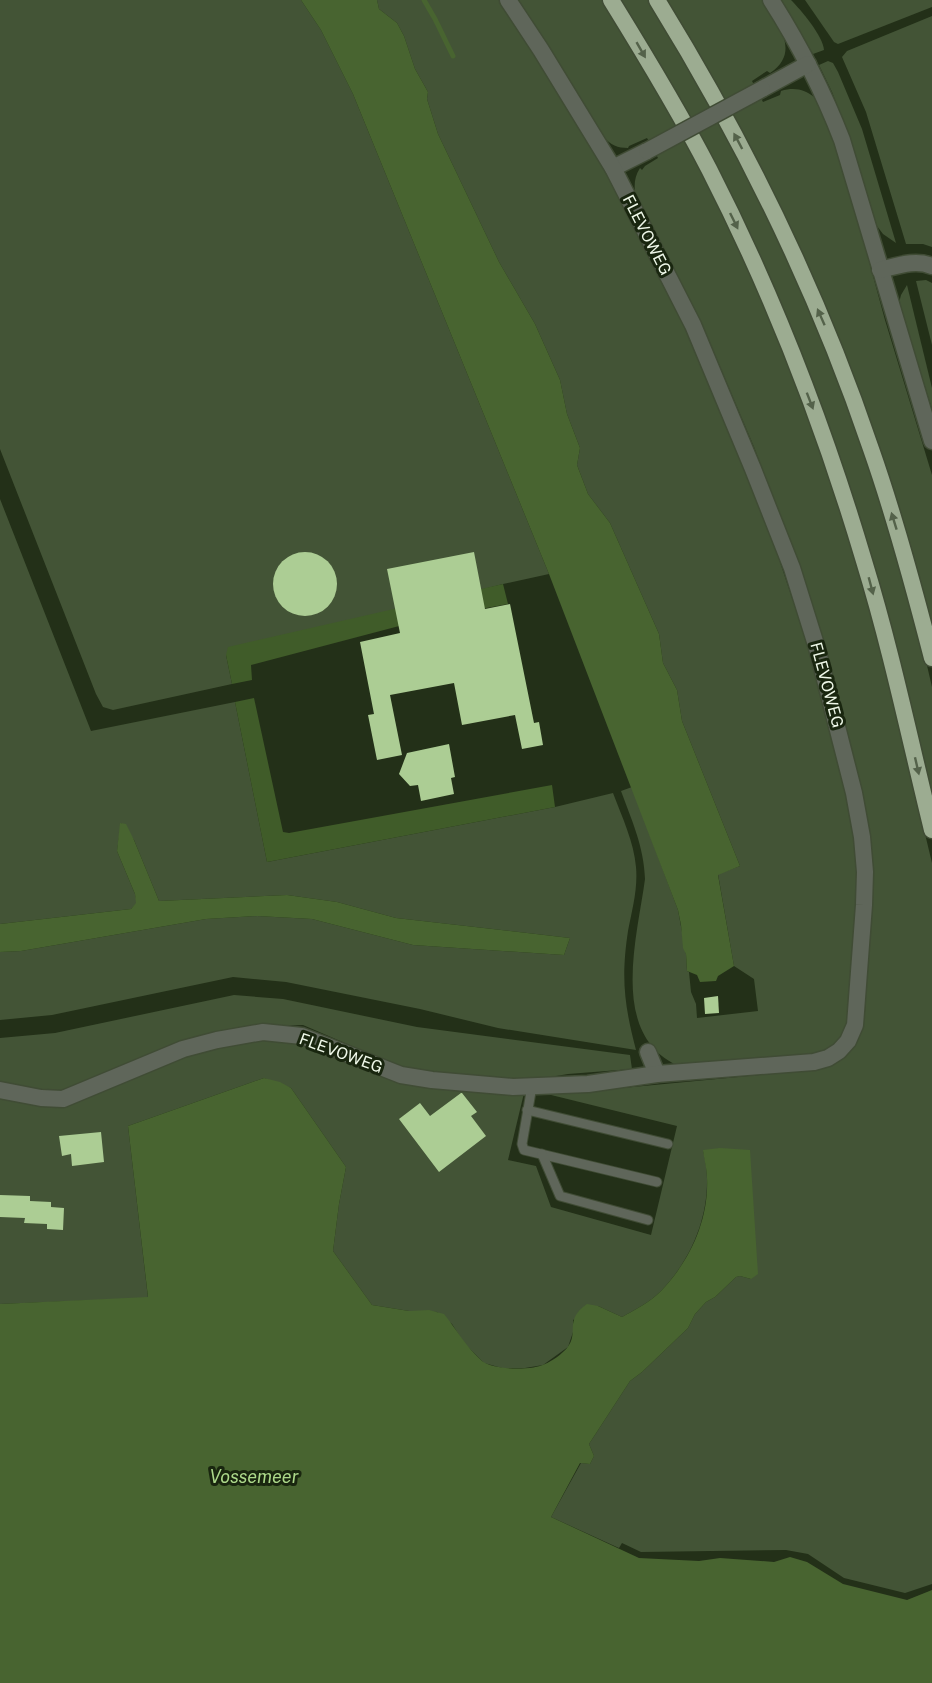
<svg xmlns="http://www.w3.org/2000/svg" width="932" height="1683" viewBox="0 0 932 1683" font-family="'Public Sans',sans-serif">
<rect width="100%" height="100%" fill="#233018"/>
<!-- green -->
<g fill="#435436">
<polygon points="0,0 301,0 321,30 353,94 549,574 503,584 226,655 232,684 113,710 103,707 96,694 0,449"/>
<path d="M377,0H500L529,44L592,147L648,250L694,345L770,532L810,652L847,793L855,843L857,869L850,1019C841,1040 833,1050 810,1054L681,1067C608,1037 637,939 645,879C644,847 632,821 621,791L632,787L678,910L686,954L687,971L689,972L691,992L696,1004L697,1018L758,1011L754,979L734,966L718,874L740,866L682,721L677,690L663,663L659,634L610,523L588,494L577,465L580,448L567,414L560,380L535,324L499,262L438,134L427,99L428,92L415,69L404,36L397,23L379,9Z"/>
<path d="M517,0H604L645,68L709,184L765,305L823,451L869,600L932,863V1584L905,1593L844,1578L808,1554L786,1550L641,1552L622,1543L619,1548L551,1517L581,1463L590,1464L594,1456L589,1444L630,1381L642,1372L688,1328L695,1314L706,1302L715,1297L736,1277L740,1276L751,1279L703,1150C705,1159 707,1169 707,1178C708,1220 690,1261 661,1291C650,1302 635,1310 622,1317L598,1306L573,1320V1332L568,1347L543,1365L525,1368H502L484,1363L464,1343L452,1324L437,1312L409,1311L372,1305L333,1251L339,1204L346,1167L291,1088L264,1078L128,1126L148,1298L0,1304V1096L63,1106L175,1060L237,1041L286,1037L400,1081L524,1093L508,1160L536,1166L551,1207L651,1235L677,1126L543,1093L580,1092L759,1075L814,1069L862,1030L865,1012L871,906L858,778L842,712L816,623L787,534L754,447L715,355L686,293L635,192C634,183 635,176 640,168L642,170L645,166L658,158L647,138L629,146L628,148C618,148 610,145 604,137L546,42Z"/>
<path d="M619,0H650C715,108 774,220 822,336C849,402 870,470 891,538C906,588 921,637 932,687V803L839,456Z"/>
<path d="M666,0H762C777,22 802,52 770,73L767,71L752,81L763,102L780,95L781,91C794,87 805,89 815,98L839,151L885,320L932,475V630L870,427Z"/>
<path d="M780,0H791C801,10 823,36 824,50L813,54Z"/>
<polygon points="805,0 932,0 932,7 838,44 834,42"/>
<polygon points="932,16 932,247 923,244 906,244 866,112 842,57 847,51"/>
<polygon points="828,61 833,63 838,72 862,129 896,243 883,234 874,222 849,135 832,92 819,65"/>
<polygon points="926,280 932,283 932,345 916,281"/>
<polygon points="907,285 932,388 932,409 899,303 901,295"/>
<path d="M0,499L91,731L235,702L267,862L555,807L613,793C622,817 634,842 636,867C638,889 632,910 628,931C621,978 624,1004 636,1050L498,1028L420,1009L286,982L233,977L52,1015L0,1020V952L21,951L206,919L257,916L312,919L413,945L564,955L570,938L396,918L337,902L287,895L159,901L134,840L121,823L117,851L135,894L137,903L131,909L0,924Z"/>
<polygon points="234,995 283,999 417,1027 630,1055 632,1069 568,1074 521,1082 403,1068 303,1025 270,1026 57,1095 0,1085 0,1038 55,1033"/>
</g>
<!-- forest -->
<g fill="#405c29">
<polygon points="503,584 508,604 422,620 251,665 252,680 232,684 226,655 228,647"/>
<polygon points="254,698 283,832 289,833 552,785 555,807 267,862 235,702"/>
</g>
<!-- water -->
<g fill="#486430">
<polygon points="301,0 377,0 379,9 397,23 404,36 415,69 428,92 427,99 438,134 499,262 535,324 560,380 567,414 580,448 577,465 588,494 610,523 659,634 663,663 677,690 682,721 740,866 718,875 734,966 718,976 716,981 700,982 697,975 687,971 686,954 683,948 681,925 678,910 549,574 353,94 321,30"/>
<polygon points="120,823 126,824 134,840 159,901 287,895 337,902 396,918 570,938 564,955 413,945 312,919 257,916 206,919 21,951 0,952 0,924 131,909 136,903 135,894 117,851"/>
<path d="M264,1078L280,1082L291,1088L346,1167L339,1204L333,1251L372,1305L409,1311L429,1310L444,1314C457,1330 466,1347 482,1361C493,1370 532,1371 545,1364C552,1361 562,1354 567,1348C580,1332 563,1321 587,1304L598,1306L622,1317C635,1310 650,1302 661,1291C690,1261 709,1220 707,1178C707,1169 704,1159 703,1150L720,1148L750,1150L758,1274L751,1279L740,1276L736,1277L715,1297L706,1302L695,1314L688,1328L642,1372L630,1381L589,1444L594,1456L590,1464L580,1463L551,1517L639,1558L699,1561L720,1558L774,1562L790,1557L807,1562L843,1584L907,1600L932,1590V1683H0V1304L148,1297L128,1126Z"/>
</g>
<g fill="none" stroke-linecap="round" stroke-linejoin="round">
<!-- stream -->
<polyline stroke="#486430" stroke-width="5" points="424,0 435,19 453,56"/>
</g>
<!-- building -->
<g fill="#accd94">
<polygon points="474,552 485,609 510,604 534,723 539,722 543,745 522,749 515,715 462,725 454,683 390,695 402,755 377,760 368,715 374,714 360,642 400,633 387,569"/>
<circle cx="305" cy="584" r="32"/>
<polygon points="449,744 455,777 451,778 454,794 421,801 418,785 410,786 399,774 407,753"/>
<polygon points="718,996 719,1013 705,1014 704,998"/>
<polygon points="461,1093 462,1093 477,1112 471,1116 486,1136 439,1172 399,1119 420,1103 430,1116"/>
<polygon points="101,1132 104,1162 72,1166 71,1154 62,1156 59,1136"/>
<polygon points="0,1195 30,1196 30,1201 51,1202 51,1207 64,1208 63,1230 47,1229 47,1224 24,1223 25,1218 0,1217"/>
</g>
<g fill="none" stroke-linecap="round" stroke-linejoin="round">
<defs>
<g id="service">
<polyline points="532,1086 522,1144 524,1150 657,1182"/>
<polyline points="527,1110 668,1144"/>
<polyline points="542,1154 560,1196 648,1220"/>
</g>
<g id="minor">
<path d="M771,0C799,44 823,91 842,140L932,441"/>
<polyline points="762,89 808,64"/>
<polyline points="613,168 647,151"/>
<path d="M880,270C897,266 915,259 932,266"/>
<polyline points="648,1052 657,1074"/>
<polyline points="0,1090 41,1098 63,1099 183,1049 217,1040 263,1032 302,1036 401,1075 432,1080 513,1087 588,1084 657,1074 814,1062 828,1058 839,1051 848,1041 855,1025 864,905 865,872 862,837 854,793 817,648 792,568 753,469 693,325 613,168 541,50 508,0"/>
</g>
<g id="trunk">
<path d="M611,0C645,55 679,111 709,169C773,294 824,426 864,561C891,649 910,740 932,830"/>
<path d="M657,0C744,141 818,292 871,449C895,517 914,588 932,658"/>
</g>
</defs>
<!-- service casing -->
<use href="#service" stroke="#404c35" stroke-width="11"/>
<!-- minor casing -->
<use href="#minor" stroke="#404c35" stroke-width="19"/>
<!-- trunk casing -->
<use href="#trunk" stroke="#404c35" stroke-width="19"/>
<!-- service -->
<use href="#service" stroke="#5f665a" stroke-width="9"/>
<!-- minor -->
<use href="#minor" stroke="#5f665a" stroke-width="16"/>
<!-- trunk -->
<use href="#trunk" stroke="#9cac91" stroke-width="16"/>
<defs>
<polyline id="minor-bridge" points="647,151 762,89"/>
</defs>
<!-- minor-bridge casing -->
<use href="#minor-bridge" stroke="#404c35" stroke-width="19" stroke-linecap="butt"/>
<!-- minor-bridge -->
<use href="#minor-bridge" stroke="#5f665a" stroke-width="16"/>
</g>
<!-- one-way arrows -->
<defs><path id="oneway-solid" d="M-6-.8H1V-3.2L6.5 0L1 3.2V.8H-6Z" transform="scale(1.5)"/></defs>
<g fill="#54624a">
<use href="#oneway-solid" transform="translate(641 50) rotate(60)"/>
<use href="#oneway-solid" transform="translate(738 141) rotate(-118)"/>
<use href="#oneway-solid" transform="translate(734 221) rotate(64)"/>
<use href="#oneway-solid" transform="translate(821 317) rotate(-114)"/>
<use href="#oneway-solid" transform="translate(810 401) rotate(69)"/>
<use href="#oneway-solid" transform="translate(894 521) rotate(-107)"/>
<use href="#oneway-solid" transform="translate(871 586) rotate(75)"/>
<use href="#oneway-solid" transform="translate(917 766) rotate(77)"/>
</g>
<g text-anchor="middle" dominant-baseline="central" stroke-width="6" stroke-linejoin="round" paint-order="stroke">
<!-- street labels -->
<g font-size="16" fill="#eff8e9" stroke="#19260f">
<text transform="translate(647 235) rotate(63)">FLEVOWEG</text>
<text transform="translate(827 685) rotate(75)">FLEVOWEG</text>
<text transform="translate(341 1053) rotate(20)">FLEVOWEG</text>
</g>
<!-- water labels -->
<g font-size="18" font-style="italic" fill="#acd88a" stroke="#19260f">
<text x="254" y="1476">Vossemeer</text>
</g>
</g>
</svg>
